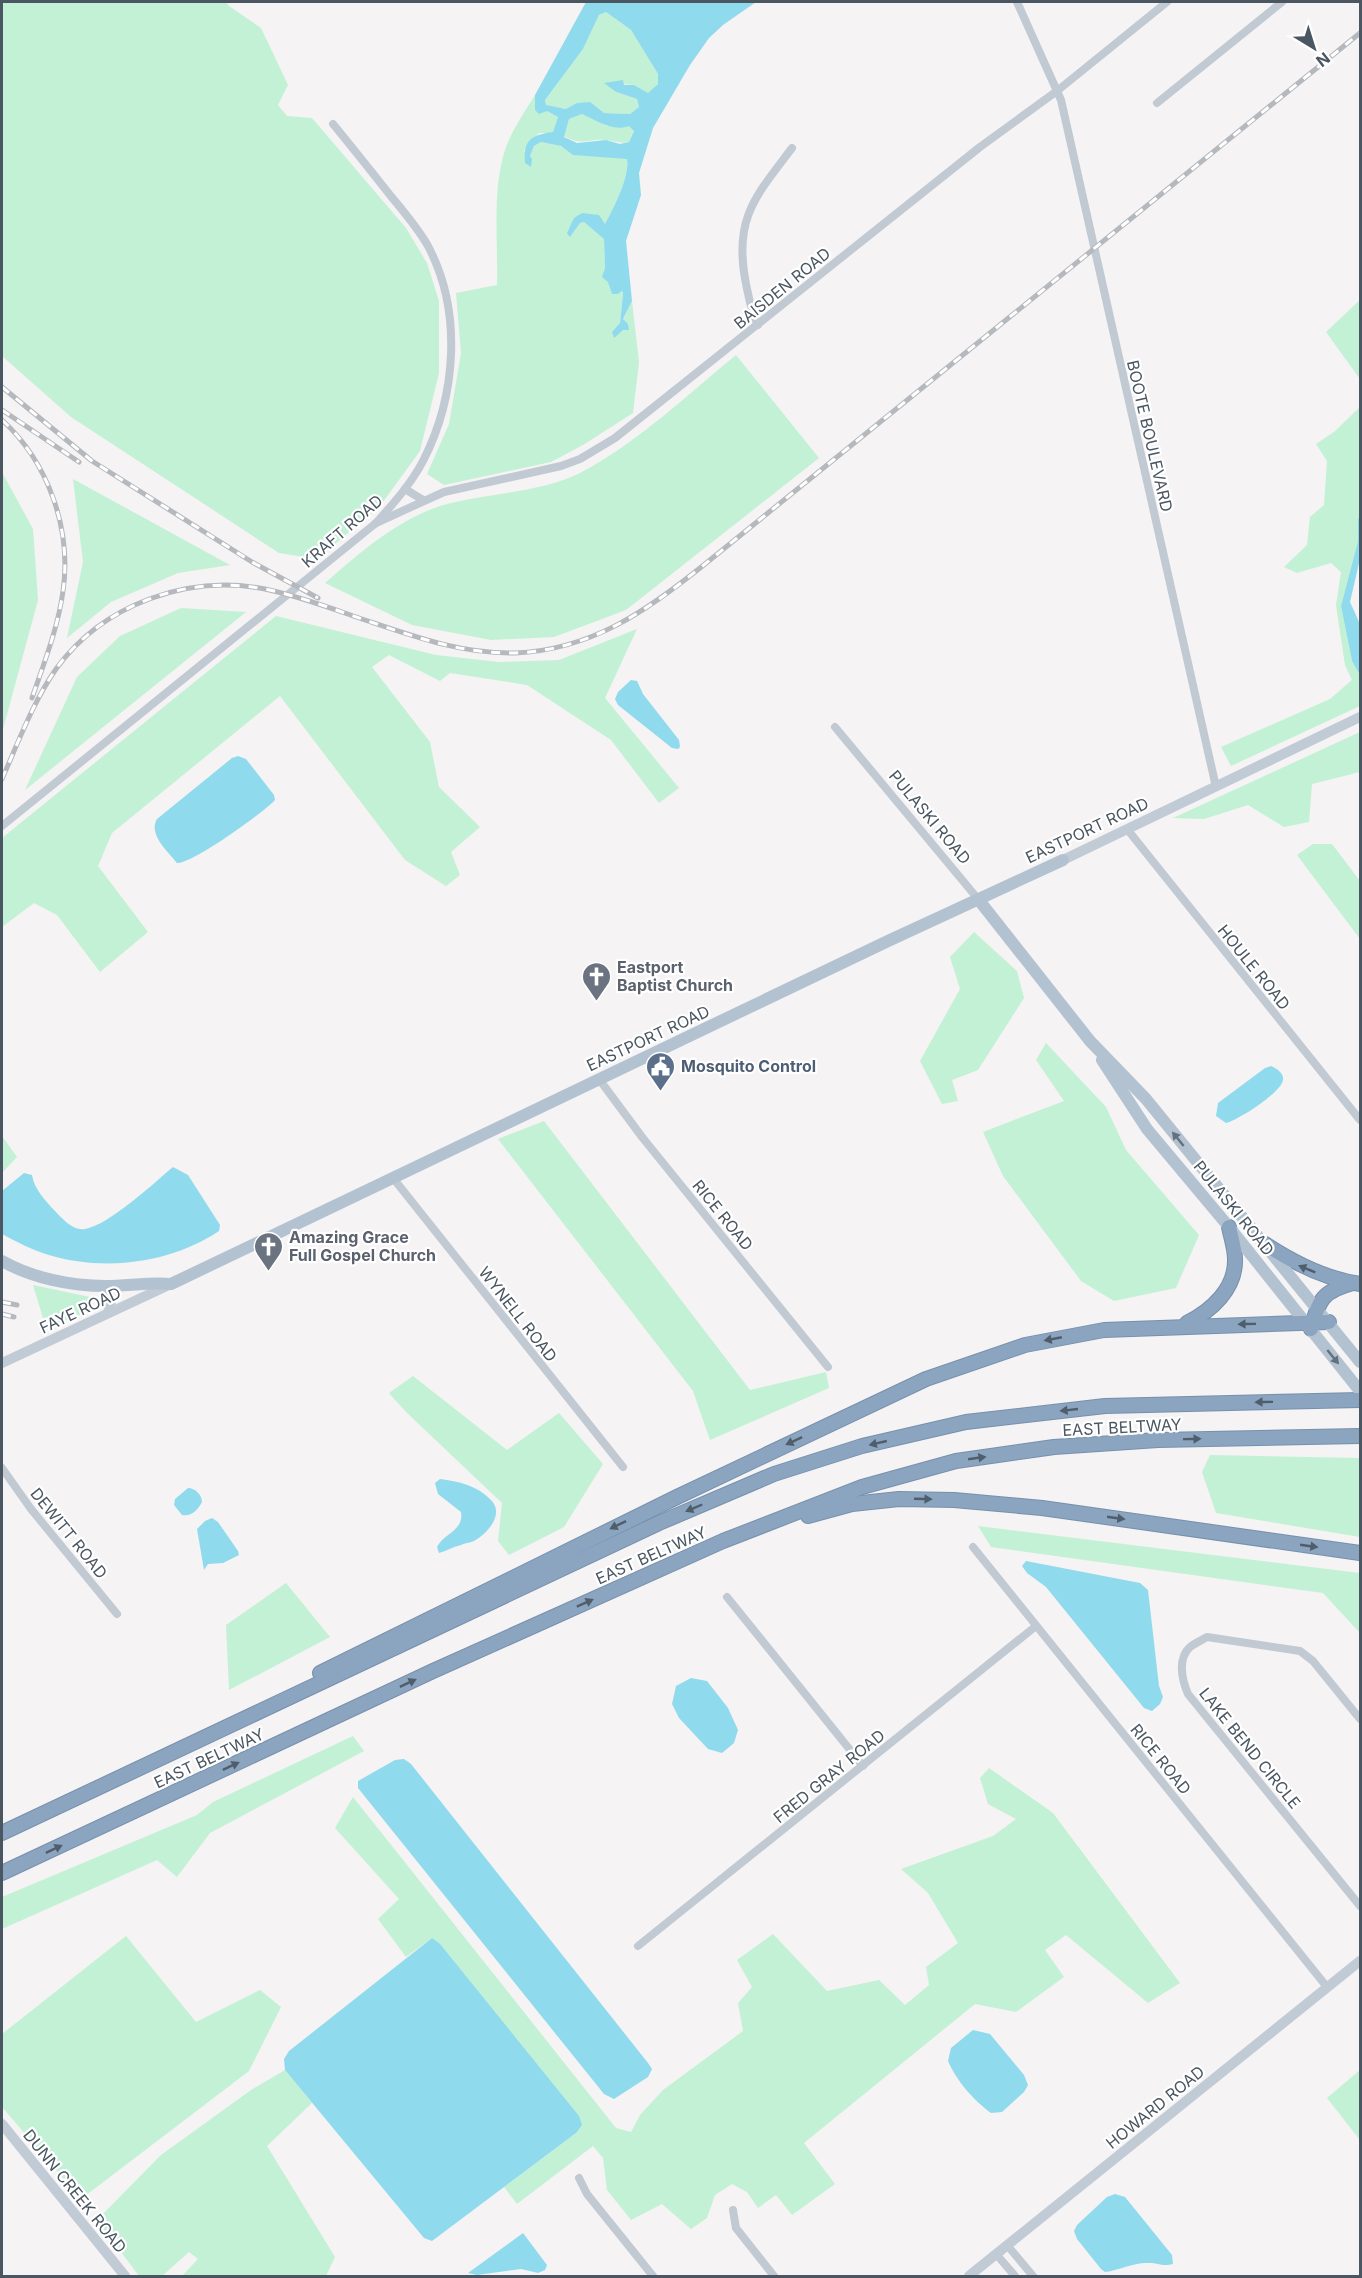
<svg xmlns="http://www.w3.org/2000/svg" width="1362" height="2278" viewBox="0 0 1362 2278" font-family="Inter,sans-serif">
<rect width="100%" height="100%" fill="#f5f3f3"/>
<!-- green -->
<g fill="#c3f1d5">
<polygon points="2,2 226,2 229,6 261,28 288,85 278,105 287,116 312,118 406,228 427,263 439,301 439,373 420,451 380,506 317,559 279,553 71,417 2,356"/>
<polygon points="606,12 631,30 658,74 658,84 648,94 634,85 605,83 616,92 637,99 639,107 630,114 604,113 577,103 567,109 546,106 545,100 583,49 599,15"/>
<path d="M535,95V110L547,111L558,117L553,133H539L524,151L532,159L530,156L534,146L541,142L561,146L574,155L627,158C630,177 614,208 605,224L582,213L570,237L580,223L584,222L604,239L605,268L623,294L620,323L615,329L614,338L632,301L639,362L633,413L583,445L551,462L444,485L427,474L449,424L461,353L456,293L497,285C498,248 493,197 502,161C507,137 522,116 535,95Z"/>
<path d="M582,114L607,126H629L634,130L629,142C620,144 615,141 606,140C586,138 585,147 564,136L569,119Z"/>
<polygon points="1360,300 1360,379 1326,332"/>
<path d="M736,355L819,458L626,610L554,637L491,640L412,625L325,583C362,551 402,515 451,503C492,493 542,492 580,473C637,443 686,396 736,355Z"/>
<polygon points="1360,407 1360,515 1358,519 1358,541 1341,606 1352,661 1360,675 1360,706 1231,766 1221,747 1330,699 1352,680 1345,665 1336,605 1341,572 1331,563 1297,573 1284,567 1307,545 1310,517 1324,505 1327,461 1316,444 1334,432"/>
<polygon points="2,472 33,529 38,600 2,733"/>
<polygon points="73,479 230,565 178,573 111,602 67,638 83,562"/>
<polygon points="181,608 246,612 25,790 77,677 120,636"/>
<polygon points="276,616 436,655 499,662 559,660 637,629 605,698 679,788 659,803 611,740 527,685 450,673 440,681 389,655 372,667 430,742 439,787 480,827 451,852 460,875 446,886 405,860 280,696 112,833 98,866 148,932 100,972 57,915 34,903 2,927 2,838"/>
<polygon points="1360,732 1360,772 1312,784 1309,822 1284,827 1248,805 1204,819 1173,818"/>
<polygon points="1313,844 1332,844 1360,881 1360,939 1297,855"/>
<polygon points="974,932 1017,971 1024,998 978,1070 952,1080 958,1101 942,1104 920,1061 960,989 950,957"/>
<polygon points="1046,1043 1106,1107 1126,1150 1199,1235 1176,1288 1114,1301 1081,1281 1003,1176 983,1132 1064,1101 1036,1060"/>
<polygon points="544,1121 750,1390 826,1372 829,1388 710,1440 693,1391 498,1139"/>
<polygon points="2,1136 17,1157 2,1173"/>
<polygon points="33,1285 90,1297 94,1309 46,1328"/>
<polygon points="413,1376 507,1450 559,1413 603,1464 564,1527 509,1555 498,1541 502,1503 406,1412 389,1393"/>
<polygon points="1210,1455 1360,1458 1360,1537 1216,1513 1202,1472"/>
<polygon points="978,1526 1360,1573 1360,1633 1323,1593 991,1547"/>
<polygon points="286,1583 330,1637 229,1690 226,1625"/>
<polygon points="353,1736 364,1751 210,1833 177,1877 157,1860 2,1929 2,1897 197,1815 213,1802"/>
<polygon points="989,1768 1053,1813 1180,1983 1148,2003 1066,1935 1045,1950 1064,1977 1016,2012 975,2004 804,2143 835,2184 792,2215 776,2195 758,2208 747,2192 732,2184 715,2195 707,2218 691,2229 662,2204 631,2220 607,2190 603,2158 593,2146 517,2204 504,2187 576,2133 432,1938 406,1957 378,1919 399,1899 335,1828 353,1797 616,2128 631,2132 640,2115 663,2090 743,2031 738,2003 752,1987 737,1960 773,1934 827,1991 879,1980 905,2005 929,1985 926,1967 958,1943 928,1893 901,1869 993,1836 1016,1819 988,1804 980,1778"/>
<polygon points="126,1936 196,2022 260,1990 281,2007 249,2071 81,2199 2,2107 2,2034"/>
<polygon points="285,2070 312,2103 267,2146 335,2257 326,2276 182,2276 198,2259 189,2252 162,2276 139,2276 97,2220 161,2155 251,2090"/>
<polygon points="1360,2070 1360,2140 1327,2098"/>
</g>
<!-- water -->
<g fill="#90daee" fill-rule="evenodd">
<path d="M586,2H756L723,25L709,38L690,65L653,128L639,173L641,195L626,241L632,301L623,319L628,324L629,330H623L614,338L612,332L620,323L623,294L622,291L618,294H612L608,282L602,277L605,268L604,239L584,222L580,223L570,237L567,233L574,218L582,213L599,215L605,224C614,208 630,176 627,159L573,155L561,146L541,142L534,146L530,156L532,159L531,167L525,163C523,139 532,135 553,132L558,117L547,111L539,114L535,110V95ZM606,12L631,30L658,74V84L648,93L634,85H624L623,80L604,83L616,92L637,99L639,107L630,114L604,113L590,102L577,103L566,109L546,105L545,100L583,49L599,15ZM582,114C597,121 613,132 629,126L634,131L629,142L620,144L606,140L577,143L564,137L569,119Z"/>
<polygon points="1360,515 1360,559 1350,602 1360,624 1360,675 1352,661 1341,606 1358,541 1358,519"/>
<polygon points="631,680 637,681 643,694 679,740 680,747 678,749 672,748 618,705 615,699 618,692"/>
<path d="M238,756L246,759L274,795L275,800C263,813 192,864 177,863C168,851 148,835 157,819L232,758Z"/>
<path d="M1271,1066C1277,1069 1284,1073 1283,1080C1281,1093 1238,1120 1226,1123L1216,1116L1218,1103L1265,1068Z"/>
<path d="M173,1167L188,1175L220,1225L219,1231C171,1263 105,1272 49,1255C32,1250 17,1242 2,1234V1191L24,1173L32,1175C34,1189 45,1200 54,1210C62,1218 72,1231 85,1229C109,1225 154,1183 173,1167Z"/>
<path d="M440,1479C458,1481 478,1486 491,1500C505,1514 487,1534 474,1541C469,1543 465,1543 461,1545C453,1547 446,1551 439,1553L437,1547C444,1533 464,1531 461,1512L438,1494L435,1483Z"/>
<path d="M188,1488C195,1488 202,1495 202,1502C198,1510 191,1517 182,1515L174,1505L175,1499Z"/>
<polygon points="212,1518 218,1522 238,1551 239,1555 223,1563 208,1564 204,1570 197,1529 205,1521"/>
<polygon points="1026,1561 1140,1583 1148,1590 1159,1686 1163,1697 1160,1704 1152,1711 1144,1708 1046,1587 1027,1573 1022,1566"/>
<polygon points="691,1678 707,1681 728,1708 738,1730 734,1743 722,1753 708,1749 679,1718 672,1704 676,1686"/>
<polygon points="404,1759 411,1764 648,2063 652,2069 648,2077 614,2099 604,2094 358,1788 358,1781 395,1760"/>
<polygon points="432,1938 440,1944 579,2116 582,2125 576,2133 432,2241 424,2238 285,2070 284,2059 289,2051"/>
<path d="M973,2030L990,2034L1024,2075L1028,2085L1024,2092L1002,2112L991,2113C974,2101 956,2080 948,2061L951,2048Z"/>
<path d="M1115,2194L1125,2197L1172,2255L1173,2264C1162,2267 1160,2263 1149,2263C1134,2262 1120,2270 1105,2272L1101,2269L1077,2239L1074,2231L1077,2225L1107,2197Z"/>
<polygon points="523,2233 547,2265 545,2270 538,2273 521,2269 477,2275 468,2273"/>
</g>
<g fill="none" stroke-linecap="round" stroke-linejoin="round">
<defs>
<g id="highway">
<path d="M1265,1244C1294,1263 1325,1279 1360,1284"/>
<path d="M1187,1323C1211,1311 1236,1289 1235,1259C1235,1249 1231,1237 1229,1227"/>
<path d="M1311,1329C1319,1300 1322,1291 1353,1283"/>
<polyline points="808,1516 852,1504 899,1499 954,1500 1042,1508 1360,1553"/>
<polyline points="320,1673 677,1497 926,1379 1025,1345 1104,1330 1329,1322"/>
<polyline points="2,1833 659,1523 774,1474 862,1446 966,1422 1105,1406 1360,1400"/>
<polyline points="2,1873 433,1671 723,1541 862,1487 956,1461 1054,1447 1158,1440 1360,1436"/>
</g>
</defs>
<!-- highway casing -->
<use href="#highway" stroke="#7690ad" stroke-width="16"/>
<!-- street -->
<g stroke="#c1cad2" stroke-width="8">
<polyline points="1017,2 1061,100 1216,787"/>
<polyline points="1157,103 1282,2"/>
<path d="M758,325C751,312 749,298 746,284C733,219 755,197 792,148"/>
<polyline points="405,489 423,500"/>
<polyline points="376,523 444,492 561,466 580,459 615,438 980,147 1057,91 1167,2"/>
<polyline points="835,727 978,899"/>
<path d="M2,826L376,523C393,504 411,484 423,461C456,397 463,312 428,246C418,228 403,211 390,195C371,171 352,147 333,124"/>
<polyline points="1127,829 1360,1120"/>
<polyline points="599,1079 642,1137 828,1367"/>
<polyline points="393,1178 623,1467"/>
<polyline points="2,1468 31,1509 117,1614"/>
<polyline points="973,1547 1327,1987"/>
<polyline points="727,1597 863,1766"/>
<path d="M1360,1719L1313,1661L1300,1651L1207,1637C1202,1640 1195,1643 1190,1647C1177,1659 1182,1680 1188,1694L1360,1906"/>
<polyline points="638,1946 1036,1626"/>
<polyline points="579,2178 587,2194 653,2276"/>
<polyline points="733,2210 736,2228 774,2276"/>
<polyline points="1007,2245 1033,2276"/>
<polyline points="996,2254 1015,2276"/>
</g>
<!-- secondary -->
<g stroke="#c1cbd6" stroke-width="10">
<polyline points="1063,860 1360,717"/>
<polyline points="105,1286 111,1302 108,1313"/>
<polyline points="2,1363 171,1284"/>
<polyline points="2,2124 125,2276"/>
<polyline points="969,2276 1360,1961"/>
</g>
<!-- primary -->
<g stroke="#b3c2d1" stroke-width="12">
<polyline points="978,899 1090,1041 1146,1099 1360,1362"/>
<polyline points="1102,1060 1147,1129 1229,1227 1360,1391"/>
<path d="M2,1261C32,1278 71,1286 106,1286C128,1286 149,1282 171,1284L888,941L1063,860"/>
</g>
<!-- highway -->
<use href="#highway" stroke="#8ba5c1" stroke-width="14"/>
<defs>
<g id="rail">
<polyline points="2,387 92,461 252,562 318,598"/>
<polyline points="2,410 79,462"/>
<path d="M2,420C48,462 72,529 63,591C58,628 44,663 32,698"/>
<path d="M2,779C18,743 33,702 56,669C103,604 188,574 265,589C299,596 333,609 365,620C415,637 462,654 515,653C592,650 648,610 705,564L1360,33"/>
<polyline points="2,1302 17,1305"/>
<polyline points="2,1314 14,1317"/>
</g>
</defs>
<!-- rail casing -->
<use href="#rail" stroke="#b5b8bd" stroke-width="5"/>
<!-- rail -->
<use href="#rail" stroke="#fff" stroke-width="3" stroke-dasharray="9" stroke-linecap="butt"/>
</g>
<!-- one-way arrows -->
<defs><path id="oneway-solid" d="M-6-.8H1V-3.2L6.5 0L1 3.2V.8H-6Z" transform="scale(1.5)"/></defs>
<g fill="#64717d">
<use href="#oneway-solid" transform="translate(1178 1139) rotate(-129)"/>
<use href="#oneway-solid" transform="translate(1333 1357) rotate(51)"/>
</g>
<g fill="#505e6b">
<use href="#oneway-solid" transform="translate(1307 1269) rotate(-158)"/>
<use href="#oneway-solid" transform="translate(1247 1324) rotate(179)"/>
<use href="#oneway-solid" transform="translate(1053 1339) rotate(169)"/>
<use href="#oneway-solid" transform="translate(1264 1402) rotate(179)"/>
<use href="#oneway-solid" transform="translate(1069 1410) rotate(174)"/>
<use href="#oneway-solid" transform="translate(1192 1439) rotate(-1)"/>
<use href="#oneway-solid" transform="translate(794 1441) rotate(155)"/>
<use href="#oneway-solid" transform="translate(878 1443) rotate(167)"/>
<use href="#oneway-solid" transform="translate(977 1458) rotate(-8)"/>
<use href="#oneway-solid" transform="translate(923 1499) rotate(2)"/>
<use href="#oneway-solid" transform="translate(694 1508) rotate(157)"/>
<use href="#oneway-solid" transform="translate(1116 1518) rotate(8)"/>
<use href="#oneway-solid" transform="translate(618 1525) rotate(154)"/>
<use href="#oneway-solid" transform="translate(1309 1546) rotate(8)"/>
<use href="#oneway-solid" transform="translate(585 1603) rotate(-24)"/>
<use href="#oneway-solid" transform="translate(408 1683) rotate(-25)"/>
<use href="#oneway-solid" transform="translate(231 1766) rotate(-25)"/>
<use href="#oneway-solid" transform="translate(54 1849) rotate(-25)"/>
</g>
<!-- icons -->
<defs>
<symbol id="church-pin" viewBox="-11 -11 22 30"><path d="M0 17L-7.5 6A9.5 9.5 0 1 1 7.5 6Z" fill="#6b7280" stroke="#fff"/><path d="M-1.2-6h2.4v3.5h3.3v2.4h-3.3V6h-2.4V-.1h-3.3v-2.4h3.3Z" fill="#fff"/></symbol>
<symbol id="civic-pin" viewBox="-11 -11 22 30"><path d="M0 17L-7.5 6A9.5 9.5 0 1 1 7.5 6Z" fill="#5c6f8a" stroke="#fff"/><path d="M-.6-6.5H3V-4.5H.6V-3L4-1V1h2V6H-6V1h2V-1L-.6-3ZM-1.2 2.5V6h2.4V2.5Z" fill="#fff"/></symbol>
</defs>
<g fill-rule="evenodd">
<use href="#church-pin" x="580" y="960" width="33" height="45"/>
<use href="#civic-pin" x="644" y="1050" width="33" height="45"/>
<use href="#church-pin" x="252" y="1230" width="33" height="45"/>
</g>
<g text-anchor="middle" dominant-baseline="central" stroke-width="4.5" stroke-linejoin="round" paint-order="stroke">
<!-- street labels -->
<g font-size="16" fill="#4a5661" stroke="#fff">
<text transform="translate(782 288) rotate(-39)">BAISDEN ROAD</text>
<text transform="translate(1150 436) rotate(77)">BOOTE BOULEVARD</text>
<text transform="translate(342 531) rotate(-41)">KRAFT ROAD</text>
<text transform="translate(930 817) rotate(50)">PULASKI ROAD</text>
<text transform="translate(1087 830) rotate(-25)">EASTPORT ROAD</text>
<text transform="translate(1254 967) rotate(51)">HOULE ROAD</text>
<text transform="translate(648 1038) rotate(-25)">EASTPORT ROAD</text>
<text transform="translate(1234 1208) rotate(51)">PULASKI ROAD</text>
<text transform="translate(723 1215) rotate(51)">RICE ROAD</text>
<text transform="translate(80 1310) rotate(-25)">FAYE ROAD</text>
<text transform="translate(518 1314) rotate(52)">WYNELL ROAD</text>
<text transform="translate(1122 1427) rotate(-3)">EAST BELTWAY</text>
<text transform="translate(69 1533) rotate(51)">DEWITT ROAD</text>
<text transform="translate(651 1555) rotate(-24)">EAST BELTWAY</text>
<text transform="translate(1250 1748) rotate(51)">LAKE BEND CIRCLE</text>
<text transform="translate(209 1758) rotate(-25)">EAST BELTWAY</text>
<text transform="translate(1161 1759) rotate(51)">RICE ROAD</text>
<text transform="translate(829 1776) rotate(-39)">FRED GRAY ROAD</text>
<text transform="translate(1155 2107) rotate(-39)">HOWARD ROAD</text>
<text transform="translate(75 2191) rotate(51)">DUNN CREEK ROAD</text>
</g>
<!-- worship labels -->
<g font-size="16" font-weight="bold" fill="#5b616d" stroke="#fff" text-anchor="start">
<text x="617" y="967">Eastport<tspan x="617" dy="18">Baptist Church</tspan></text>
<text x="289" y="1237">Amazing Grace<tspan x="289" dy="18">Full Gospel Church</tspan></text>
</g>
<!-- service labels -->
<g font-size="16" font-weight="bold" fill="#4e5e75" stroke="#fff" text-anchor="start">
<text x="681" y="1066">Mosquito Control</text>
</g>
</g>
<!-- border -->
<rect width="1362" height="2278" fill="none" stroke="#4a5661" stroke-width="6"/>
<!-- north arrow -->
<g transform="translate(1314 48) rotate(142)" stroke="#ffffff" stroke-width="4.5" paint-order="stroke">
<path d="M0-4.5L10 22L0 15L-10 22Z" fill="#4a5661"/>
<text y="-9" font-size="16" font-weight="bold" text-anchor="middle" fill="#4a5661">N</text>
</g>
</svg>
